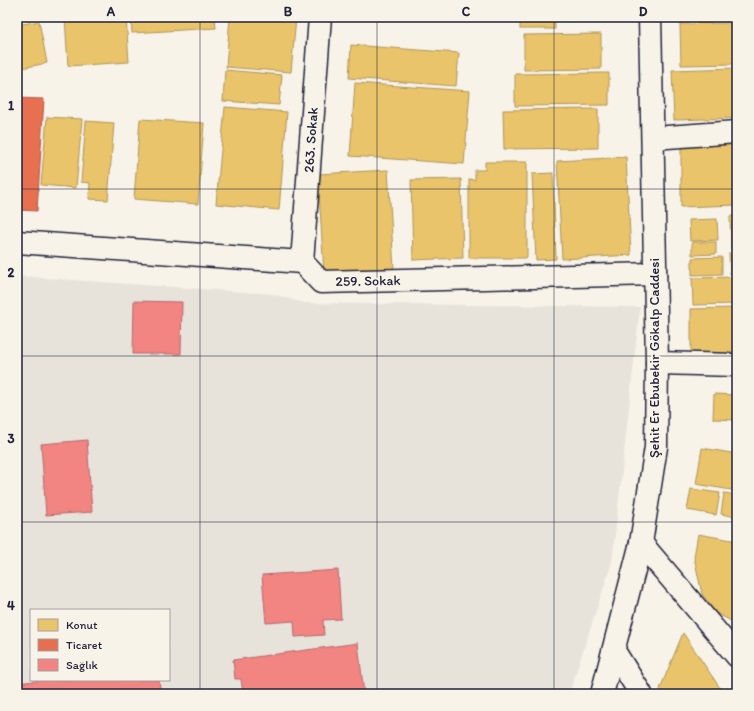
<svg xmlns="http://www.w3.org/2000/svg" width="754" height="711" viewBox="0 0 754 711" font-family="Itim,sans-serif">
<rect width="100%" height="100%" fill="#f7f3e8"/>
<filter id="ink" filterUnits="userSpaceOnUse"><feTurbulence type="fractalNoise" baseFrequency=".025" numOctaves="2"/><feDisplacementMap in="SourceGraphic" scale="8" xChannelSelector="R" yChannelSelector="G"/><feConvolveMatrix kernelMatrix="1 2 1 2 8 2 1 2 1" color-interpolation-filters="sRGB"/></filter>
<g filter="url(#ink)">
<!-- built -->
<path fill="#e7e3db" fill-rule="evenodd" d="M17,276L273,294L304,303L640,307L612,562L569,694H17ZM31,610H169V680H31Z"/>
<!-- homes -->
<g fill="#e9c46a" stroke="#ad935c">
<polygon points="17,17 45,17 45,18 17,19"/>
<polygon points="65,17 126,17 129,62 68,66"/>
<polygon points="131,17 215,17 216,28 132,33"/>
<polygon points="230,17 296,18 291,72 226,67"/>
<rect x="520" y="17" width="35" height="12"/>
<rect x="568" y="17" width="43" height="4"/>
<polygon points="39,21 47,63 22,68 17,45 17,25"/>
<polygon points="737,23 737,64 681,65 680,24"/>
<polygon points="601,34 601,69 524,70 524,35"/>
<polygon points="351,45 459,53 456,86 349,78"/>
<polygon points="737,68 737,118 674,120 672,70"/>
<polygon points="225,70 282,75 279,105 223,101"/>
<polygon points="609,73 609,105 515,106 515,74"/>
<polygon points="355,83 470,91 464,164 350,156"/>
<polygon points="225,107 287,112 279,210 216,204"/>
<polygon points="598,109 598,148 504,149 503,110"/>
<polygon points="47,117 82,119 76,188 41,185"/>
<polygon points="140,119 204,123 198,204 134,199"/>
<polygon points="86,121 114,123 108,200 89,199 90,183 81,182"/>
<polygon points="737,142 737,205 681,207 681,143"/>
<polygon points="626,157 631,255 562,259 557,161"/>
<polygon points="485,162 527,162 527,258 469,258 469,179 475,180 475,170 485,170"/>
<polygon points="388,170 394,269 324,274 318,174"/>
<polygon points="553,173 556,259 536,260 532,174"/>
<polygon points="461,179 463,258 413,260 411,180"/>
<polygon points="730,216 737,216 737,249 731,250"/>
<polygon points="717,219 718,240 690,241 689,220"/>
<polygon points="692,242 716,242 716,254 692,255"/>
<polygon points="729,253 737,253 737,274 730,274"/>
<polygon points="722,257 722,274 692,275 692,258"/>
<polygon points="737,277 737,304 693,305 692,278"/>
<polygon points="737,308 737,355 691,355 691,309"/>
<polygon points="714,394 737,395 737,420 713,419"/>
<polygon points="702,448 737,454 737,491 696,484"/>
<polygon points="691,489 720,493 716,515 687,510"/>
<polygon points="724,493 737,495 737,517 721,514"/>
<polygon points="698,534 737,541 737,624 716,613 702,594 694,557"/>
<polygon points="683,633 724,694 663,694 660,689"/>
</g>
<!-- shops -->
<polygon fill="#e76f51" stroke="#ac584a" points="17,98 44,99 37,211 17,210"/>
<!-- health -->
<g fill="#f28482" stroke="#b4676d">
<polygon points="134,301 182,302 181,354 133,354"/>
<polygon points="87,440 92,512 46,515 41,444"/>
<polygon points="338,570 341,619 323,620 324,635 295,637 294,621 266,623 262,575"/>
<polygon points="358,643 364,694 243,694 241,679 235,679 233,660"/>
<polygon points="43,680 159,680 161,694 17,694 17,683"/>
</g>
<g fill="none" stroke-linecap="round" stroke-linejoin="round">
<defs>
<g id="minor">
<polyline points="653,138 737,132"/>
<polyline points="17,242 302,262 321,282 655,274"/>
<polyline points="302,262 320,17"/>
<polyline points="657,363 737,365"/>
<polyline points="641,543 737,656"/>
<polyline points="614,651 641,694"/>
<polyline points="602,694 641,543 656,447 657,363 650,17"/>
</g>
</defs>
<!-- minor casing -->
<use href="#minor" stroke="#22223b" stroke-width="25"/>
<!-- minor -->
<use href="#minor" stroke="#f7f3e8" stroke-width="22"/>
</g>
</g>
<!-- grid -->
<path fill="none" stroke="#22223b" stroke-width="1" stroke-opacity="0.55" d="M200,17V694M377,17V694M554,17V694M17,189H737M17,356H737M17,522H737"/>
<g text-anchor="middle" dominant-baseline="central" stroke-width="4" stroke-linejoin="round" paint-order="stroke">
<!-- street labels -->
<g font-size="14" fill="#22223b" stroke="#f7f3e8">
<text transform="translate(311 140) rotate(-86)">263. Sokak</text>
<text transform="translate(368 281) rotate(-1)">259. Sokak</text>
<text transform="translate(654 358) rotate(-90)">Şehit Er Ebubekir Gökalp Caddesi</text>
</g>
</g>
<!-- margin -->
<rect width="754" height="711" fill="none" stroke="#f7f3e8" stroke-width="44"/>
<!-- legend -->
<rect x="30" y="609" width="140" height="72" fill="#f7f3e8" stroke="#a29fa3"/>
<rect x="38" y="619" width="20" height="12" fill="#e9c46a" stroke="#a29fa3"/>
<text x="66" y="629" font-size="12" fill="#22223b">Konut</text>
<rect x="38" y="639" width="20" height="12" fill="#e76f51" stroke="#a29fa3"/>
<text x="66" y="649" font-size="12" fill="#22223b">Ticaret</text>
<rect x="38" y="659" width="20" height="12" fill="#f28482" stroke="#a29fa3"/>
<text x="66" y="669" font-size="12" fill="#22223b">Sağlık</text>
<rect x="22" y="22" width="710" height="667" fill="none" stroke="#22223b" stroke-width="1.5"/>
<g font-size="13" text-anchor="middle" font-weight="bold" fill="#22223b">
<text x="111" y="16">A</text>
<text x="288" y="16">B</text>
<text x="466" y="16">C</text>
<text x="643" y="16">D</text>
<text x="11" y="110">1</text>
<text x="11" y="277">2</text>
<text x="11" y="443">3</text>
<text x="11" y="610">4</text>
</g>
</svg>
